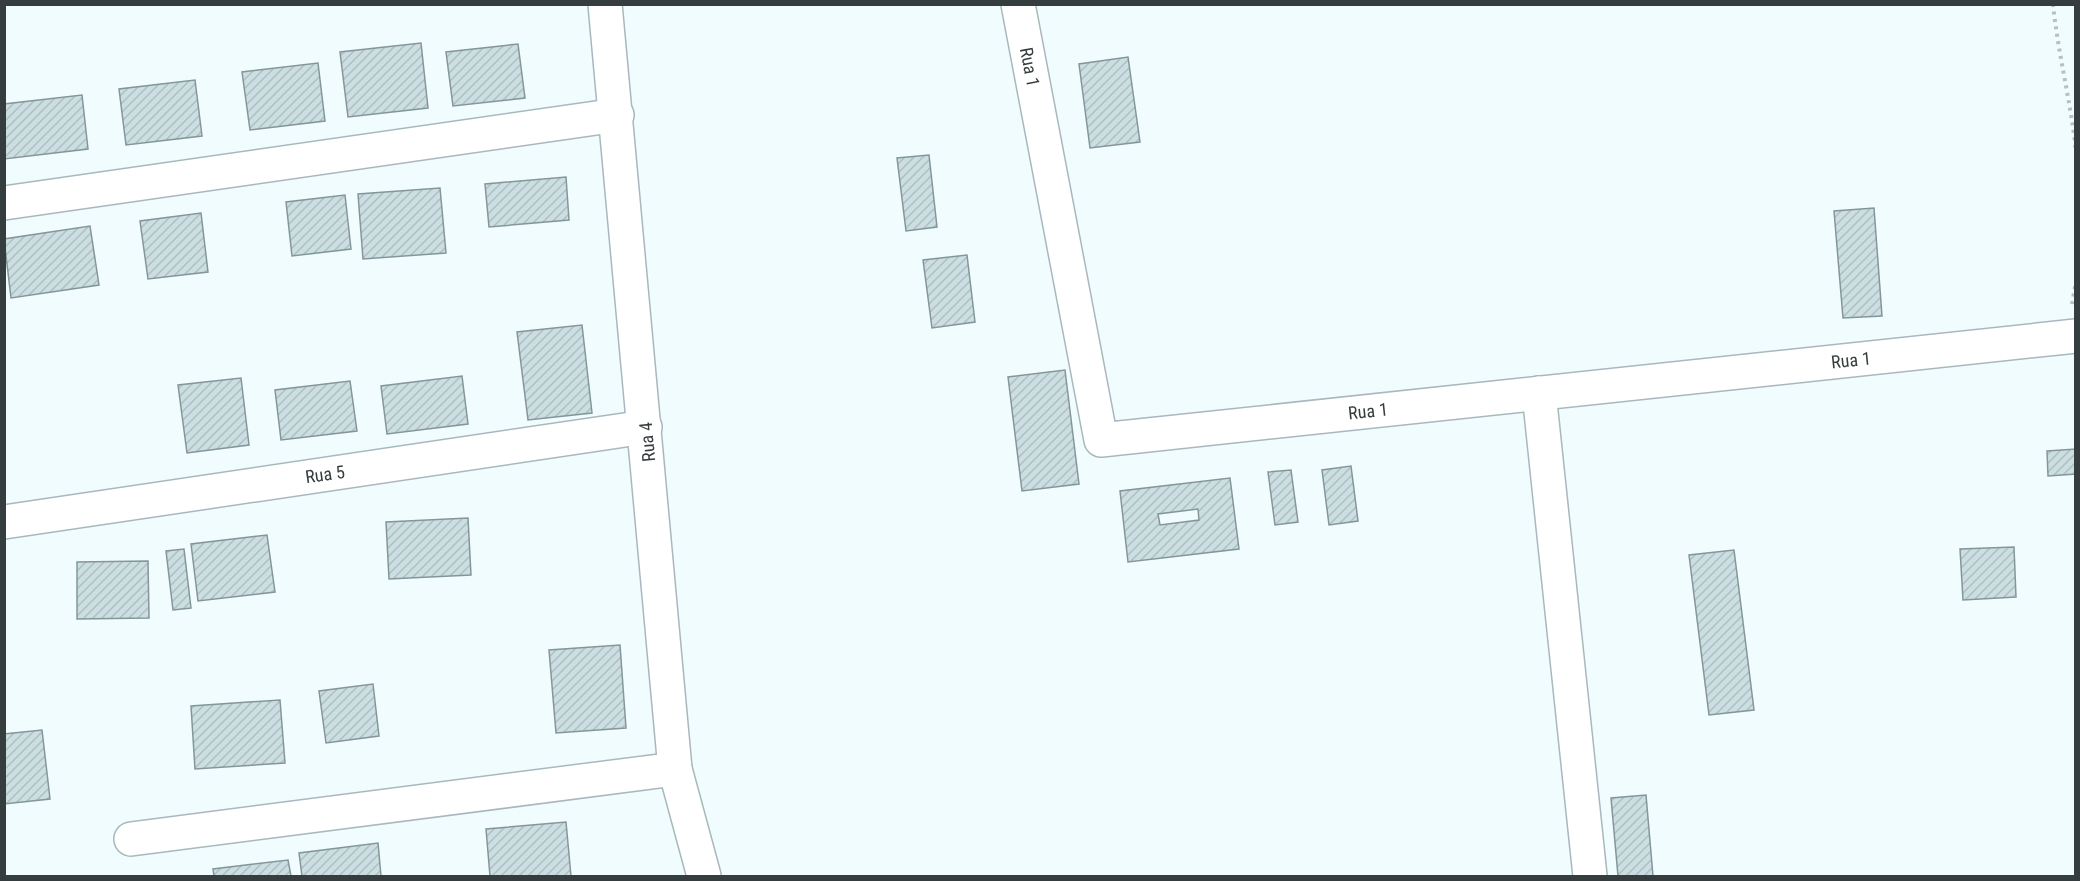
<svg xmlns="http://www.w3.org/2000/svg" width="2080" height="881" viewBox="0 0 2080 881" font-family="'Roboto Condensed',sans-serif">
<defs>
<pattern id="building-hatch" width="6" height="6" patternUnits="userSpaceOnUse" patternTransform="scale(1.5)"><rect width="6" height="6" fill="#cbdee1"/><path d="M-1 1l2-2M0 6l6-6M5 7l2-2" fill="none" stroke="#afbfc2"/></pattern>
</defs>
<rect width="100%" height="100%" fill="#f1fcfe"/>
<!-- building -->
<g fill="url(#building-hatch)" stroke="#85969a" stroke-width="1.5" fill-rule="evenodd">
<polygon points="421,43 428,108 348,117 340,52"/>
<polygon points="518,44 525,98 453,106 446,52"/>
<polygon points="1128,57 1140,142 1090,148 1079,64"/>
<polygon points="318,63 325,121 250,130 242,72"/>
<polygon points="195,80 202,136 126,145 119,89"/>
<polygon points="82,95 88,149 4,159 4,104"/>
<polygon points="929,155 937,227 906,231 897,158"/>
<polygon points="566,177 569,220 489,227 485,184"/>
<polygon points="440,188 446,253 363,259 358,194"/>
<polygon points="345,195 351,249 292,256 286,202"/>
<polygon points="1874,208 1882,316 1843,318 1834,211"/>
<polygon points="201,213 208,272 148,279 140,221"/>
<polygon points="90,226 99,285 11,298 4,239"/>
<polygon points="967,255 975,322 932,328 923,260"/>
<polygon points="582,325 592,413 528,420 517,332"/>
<polygon points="1065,370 1079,484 1022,491 1008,377"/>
<polygon points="462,376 468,424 387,434 381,386"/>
<polygon points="241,378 249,445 187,453 178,385"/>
<polygon points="350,381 357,431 281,440 275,390"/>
<polygon points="2076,449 2076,474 2048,476 2047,451"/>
<polygon points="1351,466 1358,521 1329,525 1322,470"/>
<polygon points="1291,470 1298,522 1275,525 1268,472"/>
<path d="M1230,478L1239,549L1128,562L1120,491ZM1198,509L1199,520L1160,525L1158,514Z"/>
<polygon points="468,518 471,575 389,579 386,522"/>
<polygon points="267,535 275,592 198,601 191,544"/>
<polygon points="2014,547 2016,597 1963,600 1960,549"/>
<polygon points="184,549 191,608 173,610 166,551"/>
<polygon points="1734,550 1754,710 1709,715 1689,555"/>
<polygon points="148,561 149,618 77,619 77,562"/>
<polygon points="620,645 626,728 556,733 549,650"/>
<polygon points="373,684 379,736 326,743 319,691"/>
<polygon points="280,700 285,763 195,769 191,706"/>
<polygon points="42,730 50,799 4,804 4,734"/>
<polygon points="1646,795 1653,876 1618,876 1611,798"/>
<polygon points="566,822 571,876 490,876 486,829"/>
<polygon points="378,843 381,876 302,876 299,853"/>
<polygon points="288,860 291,876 214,876 213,869"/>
</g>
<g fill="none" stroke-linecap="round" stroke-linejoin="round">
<defs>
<g id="minor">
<polyline points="605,4 675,769 704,876"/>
<polyline points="1018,4 1101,440 2076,336"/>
<polyline points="4,203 617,115"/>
<polyline points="1539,393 1590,876"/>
<polyline points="4,522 645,427"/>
<polyline points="131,839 675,769"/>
</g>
</defs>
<!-- minor casing -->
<use href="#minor" stroke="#a7b9bd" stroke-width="36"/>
<!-- path -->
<g stroke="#b6c0c2" stroke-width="4" stroke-dasharray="3 4.5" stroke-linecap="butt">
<path d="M2053,4C2058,54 2071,102 2076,152"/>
<polyline points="2072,304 2076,281"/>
</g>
<!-- minor -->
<use href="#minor" stroke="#fff" stroke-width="33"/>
</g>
<g text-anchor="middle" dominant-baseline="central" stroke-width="5" stroke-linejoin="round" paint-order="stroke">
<!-- street labels -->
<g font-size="18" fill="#353d3e" stroke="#fff">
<text transform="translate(1030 67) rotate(79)">Rua 1</text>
<text transform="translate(1851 360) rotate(-6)">Rua 1</text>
<text transform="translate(1368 411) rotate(-6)">Rua 1</text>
<text transform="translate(647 442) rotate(-95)">Rua 4</text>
<text transform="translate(325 474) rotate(-8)">Rua 5</text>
</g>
</g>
<!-- border -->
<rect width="2080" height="881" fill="none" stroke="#353d3e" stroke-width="12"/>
</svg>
